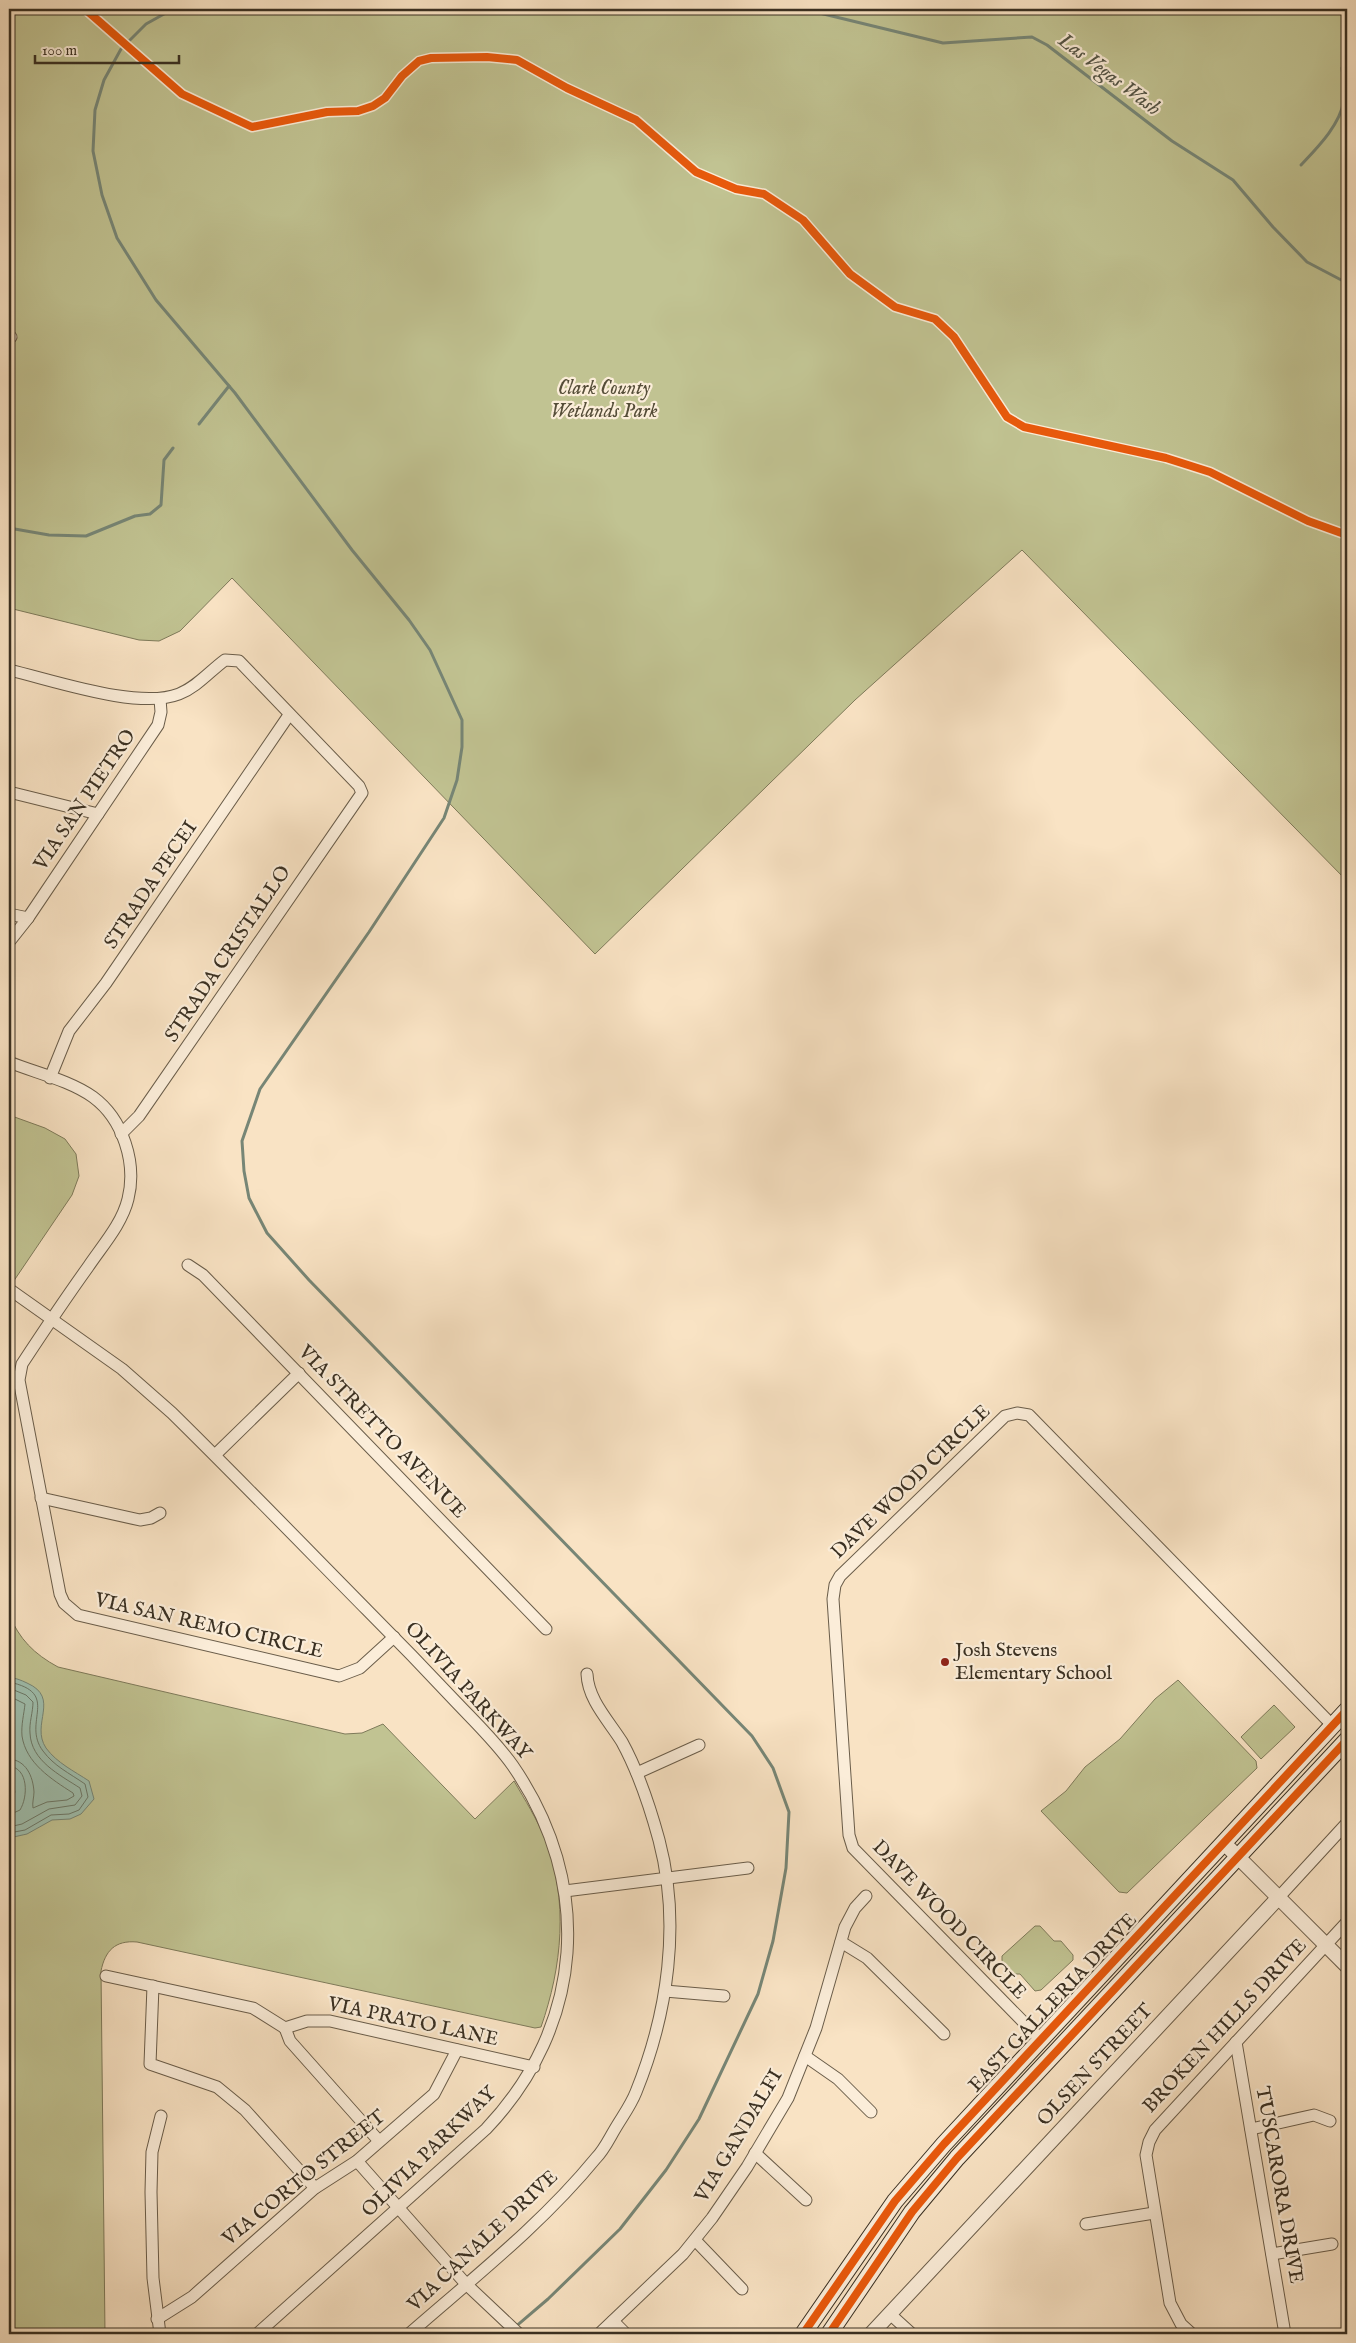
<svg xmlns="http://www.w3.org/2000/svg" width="1356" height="2343" viewBox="0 0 1356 2343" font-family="'IM FELL English',serif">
<rect width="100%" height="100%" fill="#f9e3c4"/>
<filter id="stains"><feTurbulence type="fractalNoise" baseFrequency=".004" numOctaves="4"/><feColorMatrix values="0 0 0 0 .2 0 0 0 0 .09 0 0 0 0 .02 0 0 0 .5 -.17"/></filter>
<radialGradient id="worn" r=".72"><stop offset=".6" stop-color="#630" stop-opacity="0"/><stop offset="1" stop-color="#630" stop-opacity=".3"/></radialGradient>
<!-- green -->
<g fill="#c1c392" stroke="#7e7a5a">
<polygon points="9,9 1347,9 1347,881 1022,550 855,700 595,954 232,578 180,631 159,641 139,640 9,608"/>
<polygon points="9,1115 45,1128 65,1139 76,1154 79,1176 72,1195 9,1288"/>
<path d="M9,1614C19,1639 34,1654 58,1667L345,1734L362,1733L383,1724L475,1819L514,1781C525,1800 537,1819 545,1839C569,1900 562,1967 541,2027L535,2028L137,1942C115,1940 105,1951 101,1971L105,2334H9Z"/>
<polygon points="1178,1680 1256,1761 1257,1768 1127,1893 1119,1892 1041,1811 1066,1791 1085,1767 1120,1739 1155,1699"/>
<polygon points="1274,1705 1295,1727 1261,1759 1241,1737"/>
<polygon points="1035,1926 1040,1926 1054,1941 1061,1941 1073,1955 1073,1960 1041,1990 1035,1991 1020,1974 1013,1974 1002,1962 1002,1956"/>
</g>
<!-- water -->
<path fill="#9fbfae" stroke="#778676" d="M9,1677C15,1678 21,1680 27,1683C61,1698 30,1724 46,1748C57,1763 74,1771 89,1781L94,1799L81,1814L70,1819L52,1820L27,1834L9,1838V1806L15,1792L9,1764Z"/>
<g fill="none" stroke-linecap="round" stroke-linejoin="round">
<!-- shore -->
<g stroke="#6c7868" stroke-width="1">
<path d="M9,1682C62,1693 21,1722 43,1751C54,1766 69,1773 85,1784L88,1797L79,1810L69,1814L51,1815L25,1830L9,1833"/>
<path d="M9,1688L26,1695L33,1702C33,1712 29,1723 30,1733C31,1761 60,1775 80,1788L82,1796L75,1805L49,1809L22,1824L9,1827"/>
<path d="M9,1696L25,1704C24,1714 21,1725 22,1736C26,1763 51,1779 73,1793L74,1796L67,1800L47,1802L33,1808C32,1803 34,1797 34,1792C33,1776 26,1760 9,1759"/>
<path d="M9,1766C29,1768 28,1797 20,1810L9,1815"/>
</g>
<!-- stream -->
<g stroke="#778676" stroke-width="3">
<polyline points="173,9 146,24 121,49 104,80 95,110 93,151 102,195 117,238 156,300 235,393 352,550 409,620 430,650 462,720 462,747 457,780 444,818 369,932 260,1089 242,1141 244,1171 249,1198 267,1233 309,1280 752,1736 773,1768 789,1812 786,1868 773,1941 758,1994 699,2119 666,2170 620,2229 548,2299 507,2334"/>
<polyline points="803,9 943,43 1032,37 1047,45 1172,141 1233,180 1273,227 1307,262 1347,283"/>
<path d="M1301,165C1318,147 1340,125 1344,100C1346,90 1343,78 1342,68"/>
<polyline points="199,424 229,386"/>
<polyline points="9,528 49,535 86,536 135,516 150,514 161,505 164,460 173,448"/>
</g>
<defs>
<g id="minor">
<polyline points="9,336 11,337"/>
<path d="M9,670C53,680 138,710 179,694C197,687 210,671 225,660L239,661L359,786L362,793L139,1116L121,1134"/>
<polyline points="9,792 98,814"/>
<polyline points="9,914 28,918"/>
<polyline points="9,942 28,918 158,725 161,712 160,699"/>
<path d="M9,1062C36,1073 69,1080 93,1097C123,1119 137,1163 128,1199C122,1224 102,1246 88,1267C65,1299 43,1332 22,1364L19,1380L60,1594L64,1603L78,1615L339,1676L360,1668L394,1637"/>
<polyline points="50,1078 69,1031 106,983 289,715"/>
<polyline points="188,1265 203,1275 546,1629"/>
<path d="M9,1289L122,1369L172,1413C238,1478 302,1544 367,1610C397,1640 427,1671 457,1703C476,1723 497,1743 513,1766C594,1884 585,2025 486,2129L257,2334"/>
<polyline points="215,1455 299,1373"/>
<polyline points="41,1498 140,1520 151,1518 160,1513"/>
<polyline points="637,1773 699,1745"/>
<polyline points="565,1891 748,1868"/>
<polyline points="1279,1897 1347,1823"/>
<polyline points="841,1942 867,1958 944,2034"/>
<polyline points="106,1976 253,2008 285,2028"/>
<polyline points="153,1986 150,2064 217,2087 245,2110 315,2188"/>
<polyline points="665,1991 724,1996"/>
<polyline points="285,2028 307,2021 330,2021 534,2067"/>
<polyline points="285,2028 290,2041 379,2141"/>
<polyline points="1041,2040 853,1848 849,1835 833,1599 835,1585 840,1576 1005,1416 1017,1413 1029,1415 1332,1725"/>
<polyline points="1236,2042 1285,2334"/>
<polyline points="805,2056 838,2079 871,2112"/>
<polyline points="1251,2129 1314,2115 1330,2121"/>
<polyline points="755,2153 806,2200"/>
<polyline points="357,2161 466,2284 519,2334"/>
<polyline points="1086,2224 1154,2213"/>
<polyline points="695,2240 742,2289"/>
<polyline points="1272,2254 1332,2244"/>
<polyline points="890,2314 912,2334"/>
<polyline points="157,2319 192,2297 315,2188 357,2161 434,2094 457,2050"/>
<polyline points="613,2321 626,2334"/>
<polyline points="160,2334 153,2278 151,2192 152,2152 161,2116"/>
<path d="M409,2334C473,2278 542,2224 596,2158C604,2150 609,2139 615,2129C622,2117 631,2105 636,2092C668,2013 681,1923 659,1840C650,1807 639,1773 622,1742C609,1721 588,1700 587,1674"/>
<polyline points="599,2334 683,2254 712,2218 747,2167 788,2098 816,2028 845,1927 855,1908 866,1896"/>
<polyline points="1192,2334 1181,2324 1170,2303 1146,2155 1149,2142 1155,2130 1347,1922"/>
</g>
<g id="tertiary">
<polyline points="1224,1843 1347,1966"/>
<polyline points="871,2334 1279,1897"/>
</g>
<g id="secondary">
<polyline points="803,2334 895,2201 944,2144 1347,1710"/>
<polyline points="829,2334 912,2212 957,2158 1347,1740"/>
</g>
</defs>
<!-- minor casing -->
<use href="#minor" stroke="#6a5d4a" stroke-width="13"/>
<!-- tertiary casing -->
<use href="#tertiary" stroke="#6a5d4a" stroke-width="16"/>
<!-- secondary casing -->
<use href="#secondary" stroke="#3a3022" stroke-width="18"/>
<!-- minor -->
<use href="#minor" stroke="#fbedd9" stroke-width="11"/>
<!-- tertiary -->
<use href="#tertiary" stroke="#fbedd9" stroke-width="14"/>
<!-- secondary -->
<use href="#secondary" stroke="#fbedd9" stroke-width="16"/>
<defs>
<g id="cycleway">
<polyline points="85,9 182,94 252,127 327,112 358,111 373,106 385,98 402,76 419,61 431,58 487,57 517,60 567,88 636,120 696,172 736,189 764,194 803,220 850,274 895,307 935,319 954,337 1007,417 1024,427 1166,458 1210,472 1308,521 1347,535"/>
<polyline points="803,2334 895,2201 944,2144 1347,1710"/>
<polyline points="829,2334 912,2212 957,2158 1347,1740"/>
</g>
</defs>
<!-- cycleway casing -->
<use href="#cycleway" stroke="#fbedd9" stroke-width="11"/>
<!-- cycleway -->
<use href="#cycleway" stroke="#e8590c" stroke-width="8"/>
</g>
<!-- markers -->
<circle fill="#8f2418" stroke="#fbedd9" stroke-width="2" cx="945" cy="1662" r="5"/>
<g text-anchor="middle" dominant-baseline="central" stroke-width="4.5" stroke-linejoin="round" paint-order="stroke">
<!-- park labels -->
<g font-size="20" font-style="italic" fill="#554d38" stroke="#fbedd9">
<text x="604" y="388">Clark County<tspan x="604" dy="23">Wetlands Park</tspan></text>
</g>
<!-- street labels -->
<g font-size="20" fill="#3a3022" stroke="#fbedd9">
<text transform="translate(85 800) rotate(-56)">VIA SAN PIETRO</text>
<text transform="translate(151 885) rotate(-56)">STRADA PECEI</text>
<text transform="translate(228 954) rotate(-56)">STRADA CRISTALLO</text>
<text transform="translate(382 1432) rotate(46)">VIA STRETTO AVENUE</text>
<text transform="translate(911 1482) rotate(-44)">DAVE WOOD CIRCLE</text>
<text transform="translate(209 1626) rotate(13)">VIA SAN REMO CIRCLE</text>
<text transform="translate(468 1691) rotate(48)">OLIVIA PARKWAY</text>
<text transform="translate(949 1920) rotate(46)">DAVE WOOD CIRCLE</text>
<text transform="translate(1053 2003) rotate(-47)">EAST GALLERIA DRIVE</text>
<text transform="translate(413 2022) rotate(12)">VIA PRATO LANE</text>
<text transform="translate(1225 2026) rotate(-47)">BROKEN HILLS DRIVE</text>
<text transform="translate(1095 2065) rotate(-47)">OLSEN STREET</text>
<text transform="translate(739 2136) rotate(-59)">VIA GANDALFI</text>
<text transform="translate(429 2152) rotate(-44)">OLIVIA PARKWAY</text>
<text transform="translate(304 2178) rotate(-39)">VIA CORTO STREET</text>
<text transform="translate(1279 2185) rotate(80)">TUSCARORA DRIVE</text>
<text transform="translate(483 2241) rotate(-43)">VIA CANALE DRIVE</text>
</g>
<!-- poi labels -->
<g font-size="20" fill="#3a3022" stroke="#fbedd9" text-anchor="start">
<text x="955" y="1650">Josh Stevens<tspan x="955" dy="23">Elementary School</tspan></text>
</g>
<!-- water labels -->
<g font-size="21" font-style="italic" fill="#535445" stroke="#fbedd9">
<text transform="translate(1109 75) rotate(37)">Las Vegas Wash</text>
</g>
</g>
<!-- margin -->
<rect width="1356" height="2343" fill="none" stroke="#f9e3c4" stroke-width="30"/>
<rect x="10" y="10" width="1336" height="2323" fill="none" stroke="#3a3022" stroke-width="2.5"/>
<rect x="15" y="15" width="1326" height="2313" fill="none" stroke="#3a3022"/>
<!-- scale -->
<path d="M35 55v8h144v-8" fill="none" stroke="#3a3022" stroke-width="2.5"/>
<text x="42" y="55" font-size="15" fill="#3a3022" stroke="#fbedd9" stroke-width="4" paint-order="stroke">100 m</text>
<rect width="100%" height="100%" filter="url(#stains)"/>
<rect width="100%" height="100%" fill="url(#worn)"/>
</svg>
